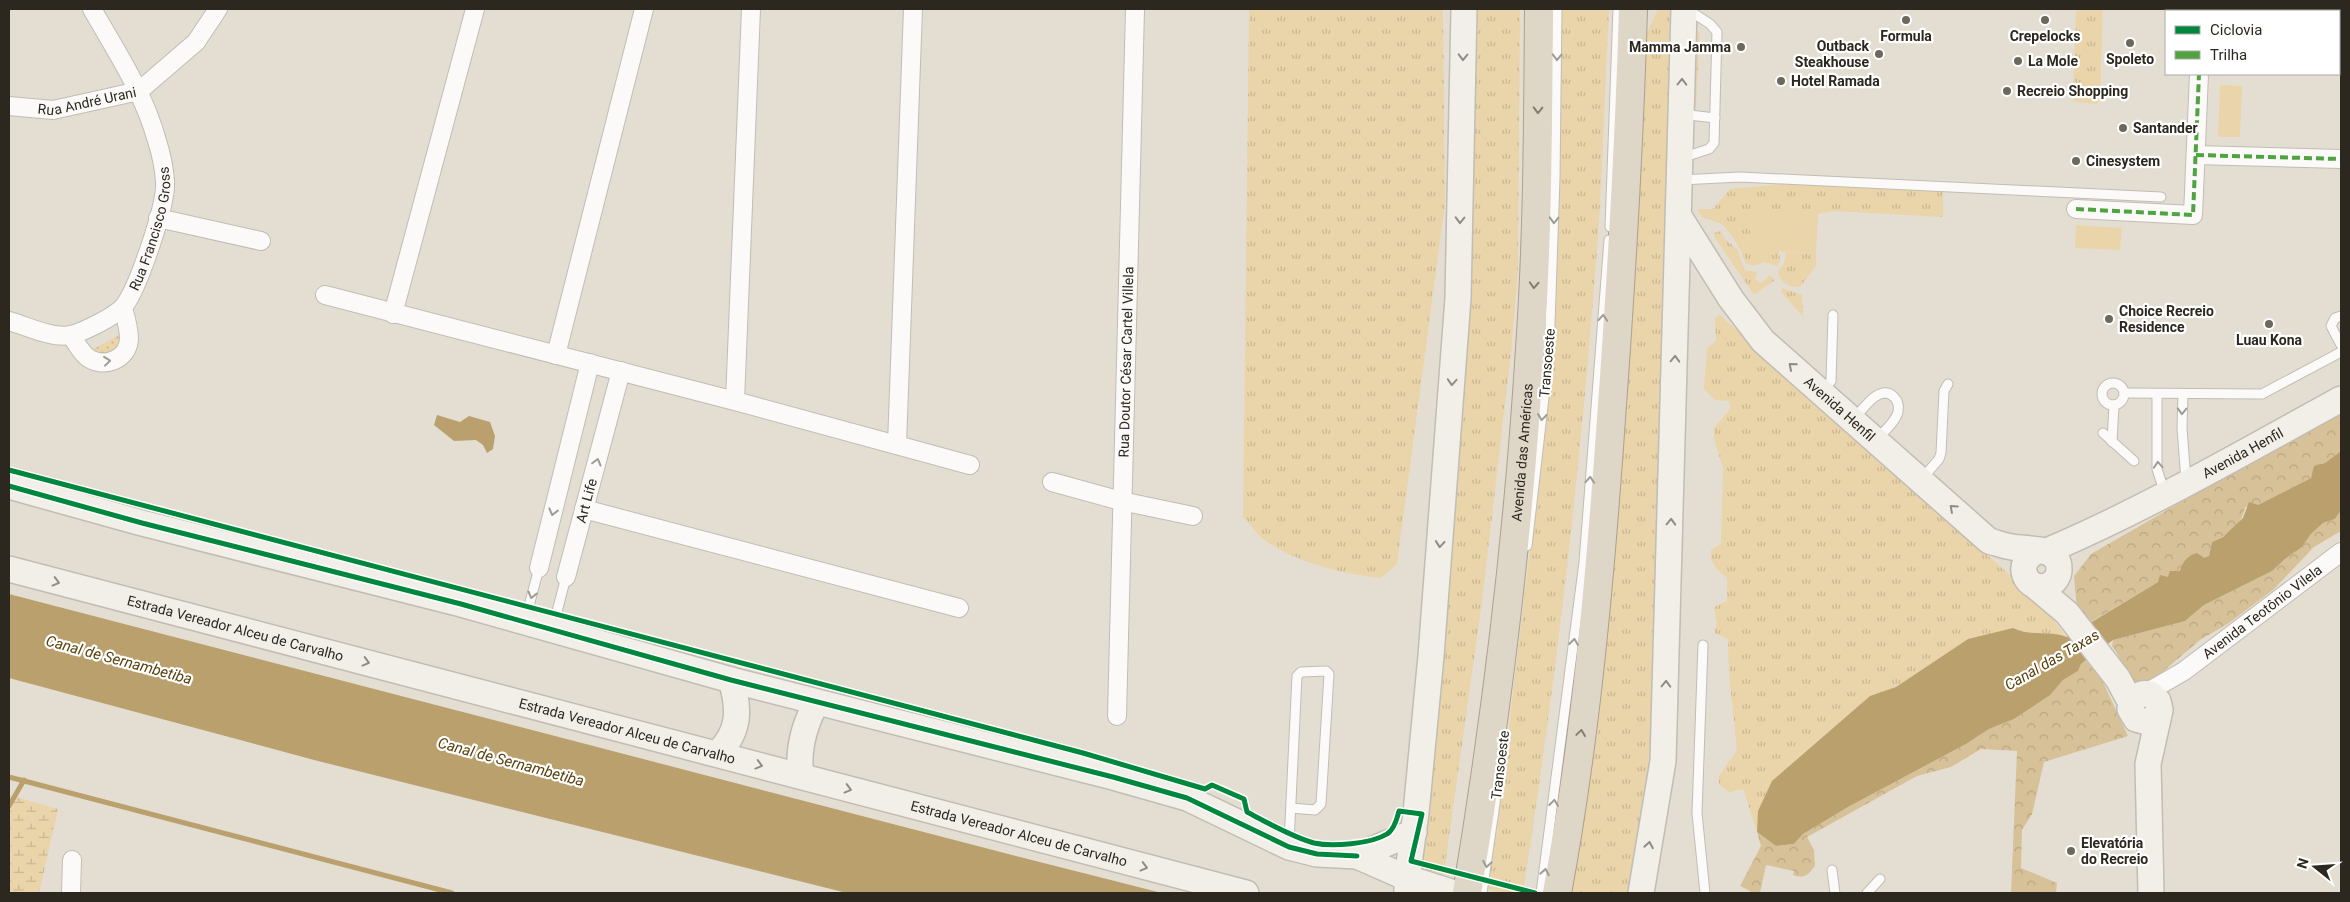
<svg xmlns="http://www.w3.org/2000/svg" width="2350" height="902" viewBox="0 0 2350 902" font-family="Roboto,sans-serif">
<defs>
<pattern id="grass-tufts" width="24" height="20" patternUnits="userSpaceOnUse" patternTransform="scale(1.25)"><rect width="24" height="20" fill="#ead4aa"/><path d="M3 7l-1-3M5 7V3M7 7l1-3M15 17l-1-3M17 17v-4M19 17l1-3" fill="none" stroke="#c9b692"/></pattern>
<pattern id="forest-crowns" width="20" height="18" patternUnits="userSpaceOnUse" patternTransform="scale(1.25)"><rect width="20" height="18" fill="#d7c198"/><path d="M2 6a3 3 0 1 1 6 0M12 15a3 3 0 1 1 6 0" fill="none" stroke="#b9a683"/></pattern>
<pattern id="wetland-marsh" width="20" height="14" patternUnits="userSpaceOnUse" patternTransform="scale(1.25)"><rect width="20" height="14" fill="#ead4aa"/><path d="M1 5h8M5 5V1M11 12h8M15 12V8" fill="none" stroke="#c9b692"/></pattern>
<pattern id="park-dots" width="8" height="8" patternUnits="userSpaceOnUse" patternTransform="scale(1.25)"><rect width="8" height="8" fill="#ead4aa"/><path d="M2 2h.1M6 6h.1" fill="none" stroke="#c9b692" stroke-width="1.8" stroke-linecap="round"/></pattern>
</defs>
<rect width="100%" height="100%" fill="#e4ded2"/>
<!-- grass -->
<g fill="url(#grass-tufts)">
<path d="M1249,9H1443L1445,204L1397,564L1381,578C1344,574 1299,563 1267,542C1258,536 1251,525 1243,517Z"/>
<polygon points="1478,9 1520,9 1518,270 1511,353 1482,602 1443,880 1412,877 1424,805 1444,656 1448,562 1470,270"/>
<path d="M1560,9H1609C1605,85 1603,161 1598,236C1582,456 1557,675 1523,893H1499L1487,889L1496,834L1553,358Z"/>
<polygon points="1658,9 1670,9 1653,708 1645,798 1631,893 1562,893 1643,41"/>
<polygon points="2076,9 2103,9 2100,100 2097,104 2075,102 2073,98"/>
<polygon points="1695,28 1700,34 1696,107 1693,106"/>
<path d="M1793,183L1943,189V217L1833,211L1818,214L1751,211L1749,250L1779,251L1780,262L1777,266L1765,262L1753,266L1746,263C1739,245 1734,238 1722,224L1702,217L1698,211L1699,209H1713L1730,189Z"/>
<polygon points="1721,231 1724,238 1737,249 1745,270 1757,272 1755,279 1761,283 1770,275 1775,280 1754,295 1714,236 1714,233"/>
<path d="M1786,252L1816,253V266L1800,287C1790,288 1779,282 1778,271L1784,264Z"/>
<polygon points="1782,288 1802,295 1803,317 1781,291"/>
<path d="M1720,315L2041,603L2066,637C2047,630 2032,637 2013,628L1968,639L1896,687L1870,696L1772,781L1758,811L1757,832L1743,789L1729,792L1719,785V776L1737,750L1729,674L1728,639L1714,633L1717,623L1714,607L1727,601V578C1716,569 1710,564 1711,550L1721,544L1723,468L1714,439V428L1730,409L1729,401L1715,400L1704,389L1707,348L1716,341L1715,318Z"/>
</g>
<!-- forest -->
<g fill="url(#forest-crowns)">
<path d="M2341,410V451L2325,463L2315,466L2311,478L2258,505L2245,507C2242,525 2228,535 2212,542L2209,556L2158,582L2089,623L2077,611L2074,576L2091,554Z"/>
<path d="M2341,510V531L2314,547L2274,589L2229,623L2200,640L2147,685C2121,679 2126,664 2112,646L2113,640L2185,621L2204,605L2272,571L2285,559L2302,547L2311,534L2323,523L2335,519Z"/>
<path d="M2086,661L2102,680L2128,736L2044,762L2032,814L2022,830L2021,868L2057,883L2056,893H2011L2017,751L1981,749L1951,767L1917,776L1807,837L1814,850L1815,866C1808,875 1805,879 1793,875L1794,871L1766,865L1760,893H1750V891L1740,886L1761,846L1757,832L1776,846L1794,844L1803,834L1848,807L1966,744L1989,729L2014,719L2049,695L2063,680L2078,671L2081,664Z"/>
</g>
<!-- wetland -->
<polygon fill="url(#wetland-marsh)" points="9,795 58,809 39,893 9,893"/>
<!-- park -->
<polygon fill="url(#park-dots)" points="119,335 122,337 118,351 102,357 92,350"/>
<!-- pitch -->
<g fill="#ead4aa">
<polygon points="2220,85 2242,86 2240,137 2218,137"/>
<polygon points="1751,210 1818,214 1816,253 1749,250"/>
<polygon points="2076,225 2122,228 2120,250 2075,248"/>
</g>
<!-- water -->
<g fill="#b9a06d">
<polygon points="437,415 460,422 469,416 490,422 495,436 493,449 487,453 483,445 476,440 454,441 434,425"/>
<path d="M2341,451V510L2335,519L2323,523L2311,534L2302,547L2285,559L2272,571L2204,605L2185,621L2113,640L2081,664L2078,671L2063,680L2050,695L2014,719L1989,729L1966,744L1848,807L1803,834L1794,844L1776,846L1757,832L1758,811L1772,781L1870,696L1896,687L1968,639L2013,628C2032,637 2047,630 2067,637L2158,582L2160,575L2168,577L2170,571H2180C2183,561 2187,556 2197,553L2204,558L2209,556L2212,542L2223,537L2243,518L2249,502L2258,505L2311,478L2314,466L2325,463Z"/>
<polygon points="9,594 1016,856 1162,893 847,893 318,761 9,678"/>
</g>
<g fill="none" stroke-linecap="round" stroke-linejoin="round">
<!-- stream -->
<g stroke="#b9a06d" stroke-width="5">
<polyline points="9,777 452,893"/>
<polyline points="9,806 24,780"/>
</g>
<defs>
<g id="lane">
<polyline points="1681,114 1715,118"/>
<polyline points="1681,158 1709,149 1714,143 1717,32 1710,24 1687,9"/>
<polyline points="1680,180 1740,177 2161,197"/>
<polyline points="1610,227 1618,9"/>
<polyline points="2341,316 2335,318 2331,326 2341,345"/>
<circle cx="2113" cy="394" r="11"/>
<polyline points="1822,392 1831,381 1833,315"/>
<polyline points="2124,393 2262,394 2341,352"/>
<polyline points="2157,394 2157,469 2165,494"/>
<polyline points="2183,394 2182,428 2186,481"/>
<path d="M1854,419C1863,409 1880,383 1894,397C1898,401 1899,407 1898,412C1895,423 1883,432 1876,440"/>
<polyline points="2103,433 2134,461"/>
<polyline points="2112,442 2114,405"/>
<polyline points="1921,480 1939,459 1941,453 1944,391 1948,384"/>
<polyline points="1527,546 1549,354 1555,178 1557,9"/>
<polyline points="525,621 539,568"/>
<polyline points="553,627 566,577"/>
<polyline points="1703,645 1697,813 1705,893"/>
<polyline points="1289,843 1297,676 1301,672 1326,671 1329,674 1321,804 1315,810 1291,808"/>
<polyline points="1832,870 1835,893"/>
<polyline points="1482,893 1501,762"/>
<polyline points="1541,893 1584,562 1609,240"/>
<polyline points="1867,893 1880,879"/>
</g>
<g id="street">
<polyline points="2202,11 2202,9"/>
<path id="s1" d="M9,106L53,110L139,91L196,42L218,9"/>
<polyline points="2196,155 2341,159"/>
<polyline points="2076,209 2193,215 2199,74"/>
<polyline points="158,218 261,241"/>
<polyline points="325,295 735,401 970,465"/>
<polyline points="393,314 475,9"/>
<path id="s2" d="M9,321C27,326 52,339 71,335C83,332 116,316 124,306C138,288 167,204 165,181C164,168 161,153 157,141C144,93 116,51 92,9"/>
<path d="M71,335C76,343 80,351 87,357C103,369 128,360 129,339C129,329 126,318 123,308"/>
<polyline points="556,355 644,9"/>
<polyline points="735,401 751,9"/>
<polyline points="897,445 913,9"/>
<polyline points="1052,482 1121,501 1193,516"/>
<polyline points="584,509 959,608"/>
<polyline points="539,568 590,363"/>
<path id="s3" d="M566,577L621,371"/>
<path id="s4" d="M2146,693L2184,671L2341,552"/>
<path id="s5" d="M1117,716L1135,9"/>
<polyline points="71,893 72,860"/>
</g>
<g id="secondary">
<path id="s6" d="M1680,218L1731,299L1763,341L1989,541C1997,543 2004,546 2012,547C2028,550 2060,546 2059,570C2059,576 2055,582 2049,585C2027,595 2010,561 2040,550"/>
<polyline points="9,486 142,523 461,604 731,680 1113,777 1187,798 1289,847 1317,854 1357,856 1407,878 1454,893"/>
<path id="s7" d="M2047,551C2148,508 2244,452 2341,399"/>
<path id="s8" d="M9,569L1246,893"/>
<polyline points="2035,586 2067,613 2118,679 2131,703"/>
<path d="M717,754C740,732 740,709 731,680"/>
<path d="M801,776C797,750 804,726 816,703"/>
<polyline points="1357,856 1414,832"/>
<polyline points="1407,893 1407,878 1416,813 1431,656 1458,298 1464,9"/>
<polyline points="1641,893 1663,761 1684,9"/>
<path d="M2151,893L2148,764L2160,710L2158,701L2150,694C2139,692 2132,698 2130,709L2136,719L2147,722L2158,715"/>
</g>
<g id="highway">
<path id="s9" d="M1467,893C1497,713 1519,530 1530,348C1538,235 1538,122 1539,9"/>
<path d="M1557,893C1586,737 1600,577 1611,419C1621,282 1629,146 1633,9"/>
</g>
</defs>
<!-- lane casing -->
<use href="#lane" stroke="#c1bdb4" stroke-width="11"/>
<!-- street casing -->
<use href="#street" stroke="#c1bdb4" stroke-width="20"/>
<!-- secondary casing -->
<use href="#secondary" stroke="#c1bdb4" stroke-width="28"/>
<!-- highway casing -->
<use href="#highway" stroke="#aba18d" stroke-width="30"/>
<!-- lane -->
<use href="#lane" stroke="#fbfaf8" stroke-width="9"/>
<!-- street -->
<use href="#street" stroke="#fbfaf8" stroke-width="18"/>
<!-- secondary -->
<use href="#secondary" stroke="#f2efe9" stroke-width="25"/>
<!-- highway -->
<use href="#highway" stroke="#ded6c7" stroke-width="28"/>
<!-- quiet -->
<g stroke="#51a341" stroke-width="4" stroke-dasharray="8 4" stroke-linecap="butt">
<polyline points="2202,11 2202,9"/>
<polyline points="2196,155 2341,159"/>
<polyline points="2076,209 2193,215 2199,74"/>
</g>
<defs>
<g id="cycleway">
<path d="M9,470L1083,753L1205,789L1212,785L1244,799L1247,812C1268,823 1292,837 1314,843C1332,847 1371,844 1387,834C1394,830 1397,819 1399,811L1422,814L1411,861L1535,893"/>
<polyline points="9,486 142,523 461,604 731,680 1113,777 1187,798 1289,847 1317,854 1357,856"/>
</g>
</defs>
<!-- cycleway casing -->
<use href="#cycleway" stroke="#fff" stroke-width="8"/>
<!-- cycleway -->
<use href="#cycleway" stroke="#00873e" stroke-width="5"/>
</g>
<!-- one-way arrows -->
<defs><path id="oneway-chevron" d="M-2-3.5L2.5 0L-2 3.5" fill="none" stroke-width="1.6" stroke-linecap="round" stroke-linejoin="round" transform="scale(1.25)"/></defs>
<g stroke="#8f8c84">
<use href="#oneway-chevron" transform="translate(1463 57) rotate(91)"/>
<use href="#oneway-chevron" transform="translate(1682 82) rotate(-89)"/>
<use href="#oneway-chevron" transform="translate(1460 220) rotate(91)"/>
<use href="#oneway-chevron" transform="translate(1675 359) rotate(-88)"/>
<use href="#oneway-chevron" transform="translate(1792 366) rotate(-139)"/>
<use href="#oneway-chevron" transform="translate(1452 382) rotate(94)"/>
<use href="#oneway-chevron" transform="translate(1953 508) rotate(-138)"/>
<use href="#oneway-chevron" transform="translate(1671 522) rotate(-88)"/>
<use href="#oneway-chevron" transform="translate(1440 544) rotate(95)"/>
<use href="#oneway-chevron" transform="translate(56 582) rotate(15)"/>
<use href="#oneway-chevron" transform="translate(366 662) rotate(15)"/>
<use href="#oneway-chevron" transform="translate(1666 684) rotate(-88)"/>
<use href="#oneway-chevron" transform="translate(759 765) rotate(15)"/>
<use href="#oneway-chevron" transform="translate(848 789) rotate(15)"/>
<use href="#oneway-chevron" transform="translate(1649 845) rotate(-80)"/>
<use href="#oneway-chevron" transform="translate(1144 867) rotate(15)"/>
</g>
<g stroke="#9e9c96">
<use href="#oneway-chevron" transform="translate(1557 57) rotate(91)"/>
<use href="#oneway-chevron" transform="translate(1554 220) rotate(92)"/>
<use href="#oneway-chevron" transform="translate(1603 318) rotate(-86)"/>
<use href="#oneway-chevron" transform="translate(107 361) rotate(-6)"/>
<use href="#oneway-chevron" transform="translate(2182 411) rotate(92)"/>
<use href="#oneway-chevron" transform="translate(1542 417) rotate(97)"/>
<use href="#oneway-chevron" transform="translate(597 462) rotate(-75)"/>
<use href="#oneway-chevron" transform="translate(2158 465) rotate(-94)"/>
<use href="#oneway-chevron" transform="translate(1590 480) rotate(-86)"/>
<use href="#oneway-chevron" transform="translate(553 512) rotate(104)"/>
<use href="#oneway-chevron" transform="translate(532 595) rotate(104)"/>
<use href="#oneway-chevron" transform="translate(1574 642) rotate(-83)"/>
<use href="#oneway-chevron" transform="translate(1554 803) rotate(-83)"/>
<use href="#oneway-chevron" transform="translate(1487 864) rotate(100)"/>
<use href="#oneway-chevron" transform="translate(1545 872) rotate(-80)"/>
</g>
<g stroke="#857f73">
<use href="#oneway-chevron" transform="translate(1538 110) rotate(91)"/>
<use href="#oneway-chevron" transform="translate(1534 285) rotate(93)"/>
<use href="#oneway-chevron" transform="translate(1581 733) rotate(-82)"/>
</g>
<!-- markers -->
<g fill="#6c685e" stroke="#fff" stroke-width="2">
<circle cx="1906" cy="20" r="5"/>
<circle cx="2045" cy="20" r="5"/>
<circle cx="2130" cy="43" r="5"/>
<circle cx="1741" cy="47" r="5"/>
<circle cx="1879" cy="54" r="5"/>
<circle cx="2018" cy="61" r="5"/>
<circle cx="1781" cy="81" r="5"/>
<circle cx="2007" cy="91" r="5"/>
<circle cx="2123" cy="128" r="5"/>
<circle cx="2076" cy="161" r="5"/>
<circle cx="2109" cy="319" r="5"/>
<circle cx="2269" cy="324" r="5"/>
<circle cx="2071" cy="851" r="5"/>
</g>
<g text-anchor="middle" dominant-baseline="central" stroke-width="4.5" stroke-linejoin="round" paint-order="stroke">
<!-- poi labels -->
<g font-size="14" font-weight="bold" fill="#2c281f" stroke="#fff" text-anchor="start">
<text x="1906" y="36" text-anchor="middle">Formula</text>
<text x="2045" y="36" text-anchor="middle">Crepelocks</text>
<text x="1869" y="46" text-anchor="end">Outback<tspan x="1869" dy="16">Steakhouse</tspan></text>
<text x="1731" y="47" text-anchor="end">Mamma Jamma</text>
<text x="2130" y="59" text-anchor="middle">Spoleto</text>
<text x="2028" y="61">La Mole</text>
<text x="1791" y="81">Hotel Ramada</text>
<text x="2017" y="91">Recreio Shopping</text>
<text x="2133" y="128">Santander</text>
<text x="2086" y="161">Cinesystem</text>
<text x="2119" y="311">Choice Recreio<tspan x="2119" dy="16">Residence</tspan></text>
<text x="2269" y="340" text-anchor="middle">Luau Kona</text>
<text x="2081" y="843">Elevatória<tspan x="2081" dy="16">do Recreio</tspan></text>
</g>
<!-- street labels -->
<g font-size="14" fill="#2c281f" stroke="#fff">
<text stroke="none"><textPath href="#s1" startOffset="79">Rua André Urani</textPath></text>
<text stroke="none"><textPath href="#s2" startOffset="208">Rua Francisco Gross</textPath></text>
<text stroke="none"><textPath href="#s5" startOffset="354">Rua Doutor César Cartel Villela</textPath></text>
<text transform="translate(1547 363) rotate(-85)">Transoeste</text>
<text stroke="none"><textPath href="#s6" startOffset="251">Avenida Henfil</textPath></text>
<text stroke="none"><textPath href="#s9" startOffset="444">Avenida das Américas</textPath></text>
<text stroke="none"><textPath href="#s7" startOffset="219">Avenida Henfil</textPath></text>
<text stroke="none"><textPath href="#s3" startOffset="79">Art Life</textPath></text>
<text stroke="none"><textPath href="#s4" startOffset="142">Avenida Teotônio Vilela</textPath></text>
<text stroke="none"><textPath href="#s8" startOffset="234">Estrada Vereador Alceu de Carvalho</textPath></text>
<text stroke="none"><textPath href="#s8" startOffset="639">Estrada Vereador Alceu de Carvalho</textPath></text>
<text transform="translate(1500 765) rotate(-83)">Transoeste</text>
<text stroke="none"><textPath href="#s8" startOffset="1044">Estrada Vereador Alceu de Carvalho</textPath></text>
</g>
<!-- water labels -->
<g font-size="15" font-style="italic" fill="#59420c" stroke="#fff">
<text transform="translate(119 660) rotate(15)">Canal de Sernambetiba</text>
<text transform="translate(2052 660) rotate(-30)">Canal das Taxas</text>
<text transform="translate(511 762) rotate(15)">Canal de Sernambetiba</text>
</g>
</g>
<!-- border -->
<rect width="2350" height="902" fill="none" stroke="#2c281f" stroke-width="20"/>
<!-- legend -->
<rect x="2165" y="10" width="175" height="65" fill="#ffffff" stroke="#aba9a5"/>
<rect x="2175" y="26" width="25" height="8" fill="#00873e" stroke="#aba9a5"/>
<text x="2210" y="35" font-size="15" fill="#2c281f">Ciclovia</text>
<rect x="2175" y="51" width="25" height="8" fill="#51a341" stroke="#aba9a5"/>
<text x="2210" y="60" font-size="15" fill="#2c281f">Trilha</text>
<!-- north arrow -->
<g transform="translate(2315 867) rotate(287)" stroke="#ffffff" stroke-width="4" paint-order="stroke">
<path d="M0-4L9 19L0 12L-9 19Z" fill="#2c281f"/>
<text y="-8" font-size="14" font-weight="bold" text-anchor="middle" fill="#2c281f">N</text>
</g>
</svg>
